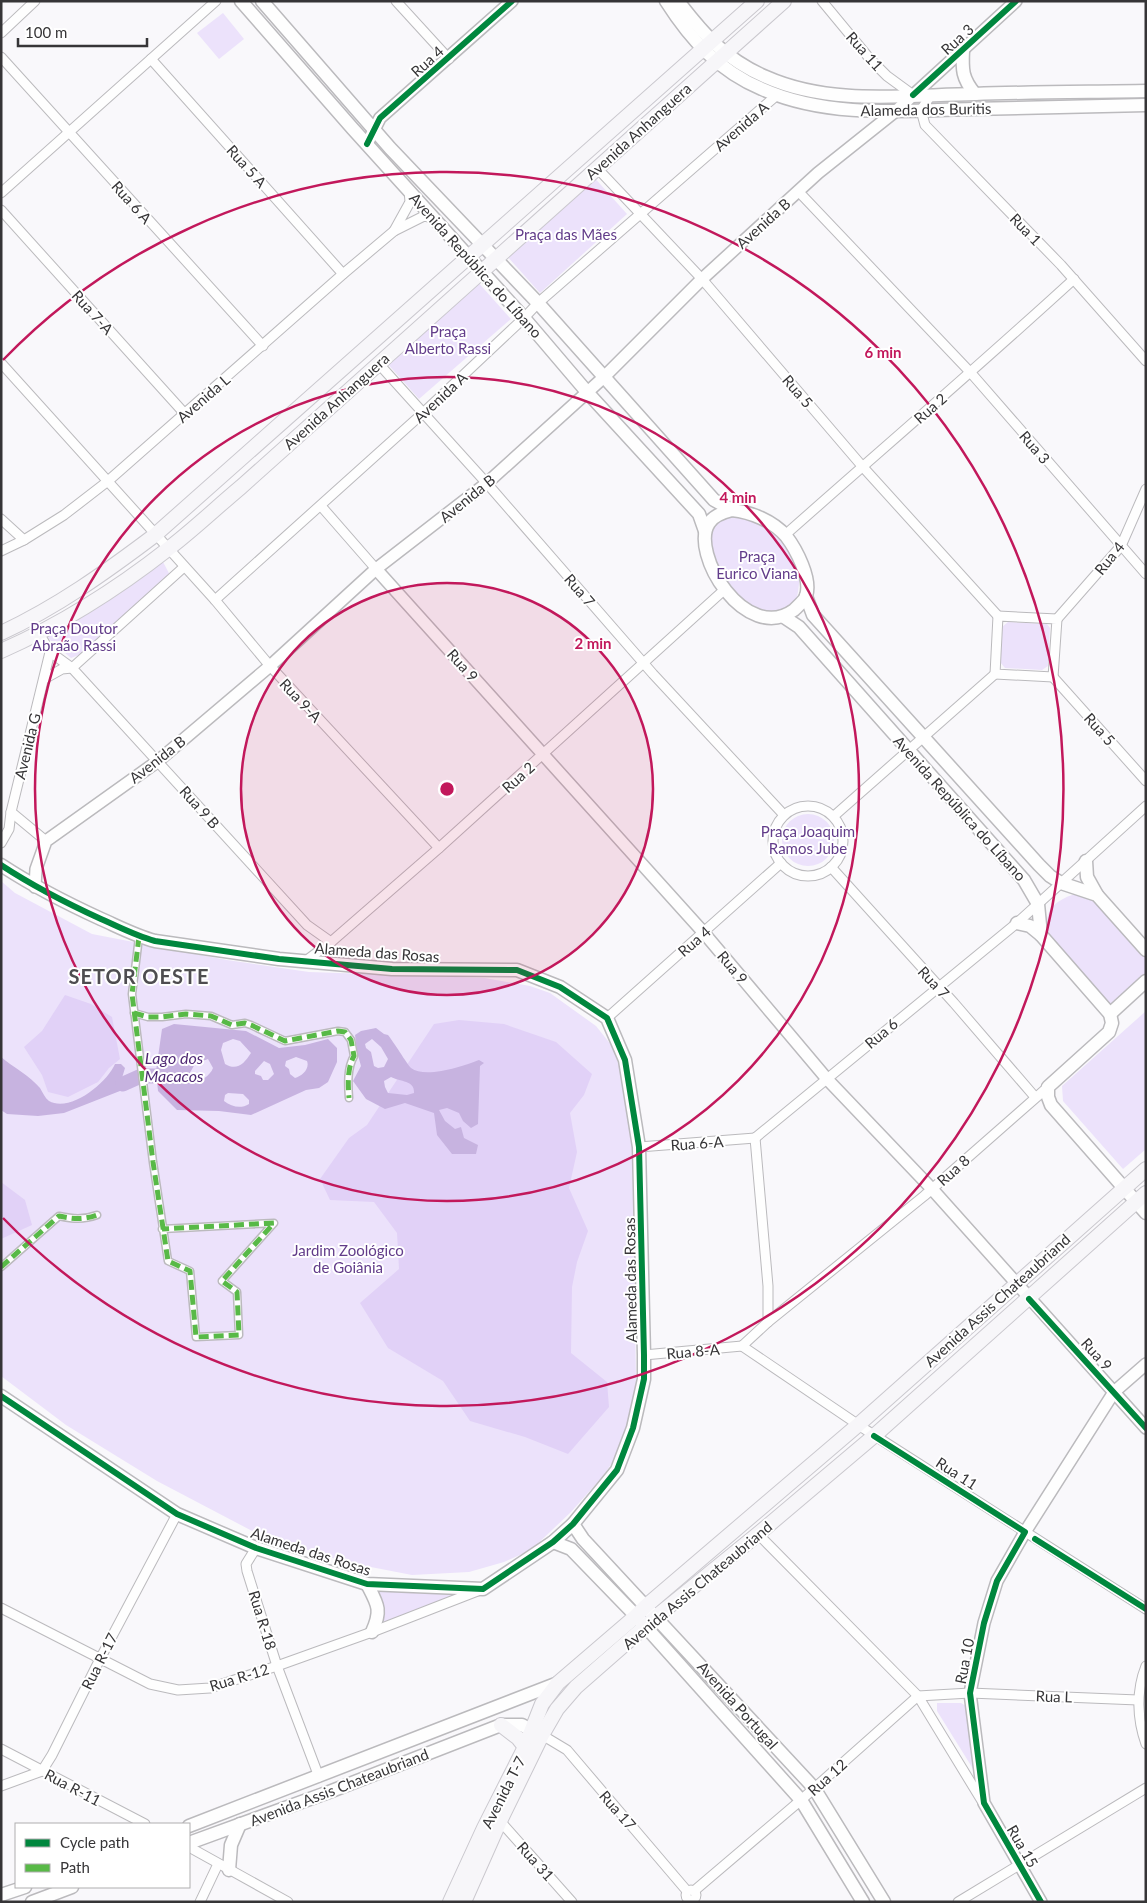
<svg xmlns="http://www.w3.org/2000/svg" width="1147" height="1903" viewBox="0 0 1147 1903" font-family="Lato,sans-serif">
<rect width="100%" height="100%" fill="#f9f8fb"/>
<!-- green -->
<g fill="#ece2fb">
<polygon points="223,13 244,39 219,59 197,33"/>
<polygon points="592,175 627,214 540,293 505,254"/>
<polygon points="476,280 511,319 419,399 385,361"/>
<path d="M733,513C765,520 802,547 799,584C798,591 798,600 791,605C786,609 776,611 769,614L751,607L733,591L713,557L710,533L720,519Z"/>
<polygon points="156,561 163,562 171,577 87,652 71,658 43,634"/>
<polygon points="1008,622 1047,624 1050,628 1048,666 1042,670 1005,668 1000,662 1002,627"/>
<circle cx="808" cy="840" r="26"/>
<polygon points="1,881 15,893 92,934 227,960 309,972 485,978 530,986 550,993 596,1026 612,1046 621,1071 632,1139 636,1378 635,1405 626,1433 612,1463 603,1476 571,1512 531,1550 504,1562 469,1572 412,1575 345,1562 256,1533 157,1481 66,1425 1,1376"/>
<path d="M1078,893L1088,895L1146,957V976L1111,1007L1049,934C1041,909 1058,899 1078,893Z"/>
<polygon points="1146,1011 1146,1149 1123,1169 1063,1101 1062,1086"/>
<polygon points="375,1591 455,1595 383,1624 381,1607"/>
<polygon points="937,1703 961,1703 966,1706 975,1772 937,1711"/>
</g>
<!-- forest -->
<g fill="#e1d1f7">
<polygon points="65,995 91,1004 112,1017 120,1059 109,1068 98,1082 68,1097 48,1092 42,1075 24,1047 42,1031"/>
<polygon points="459,1020 504,1024 556,1042 592,1074 584,1095 570,1113 577,1152 569,1188 588,1231 577,1262 572,1287 571,1353 607,1382 609,1407 568,1454 525,1437 470,1421 443,1381 388,1348 360,1303 399,1269 397,1233 374,1202 330,1200 320,1179 349,1138 367,1125 434,1024"/>
<polygon points="1,1182 25,1200 32,1225 1,1239"/>
</g>
<!-- water -->
<g fill="#c7b3e0" fill-rule="evenodd">
<path d="M174,1024L246,1031L279,1048L305,1045L328,1039L337,1048V1062L328,1082L319,1088L306,1090L251,1115L219,1111L177,1110L158,1091L156,1071L162,1029ZM233,1039L240,1041L251,1053C244,1064 237,1071 225,1064L221,1050L223,1043ZM296,1057L307,1061C310,1069 302,1076 295,1078L290,1074L289,1069L285,1066L286,1061ZM208,1059L213,1068C210,1076 200,1082 192,1083L189,1080L188,1076L195,1064ZM264,1061L270,1064L274,1074L268,1080H263L261,1076L255,1074V1071ZM228,1093L243,1094L249,1100V1104C241,1109 232,1107 224,1101L225,1095Z"/>
<path d="M376,1028L384,1034L388,1035C393,1041 407,1064 411,1068C425,1079 464,1066 479,1060L484,1063L480,1066L478,1124L471,1128L463,1121L459,1113L447,1108L439,1110L445,1121L455,1129L461,1127L464,1138L478,1145L476,1154H452L437,1135L434,1113L405,1103L385,1109L366,1099L353,1081L361,1066L357,1052L355,1035L361,1031ZM372,1039L381,1047L388,1059L384,1067L378,1068L374,1066L371,1052L366,1048L365,1044ZM391,1077C400,1082 415,1080 414,1093L407,1095L388,1093L385,1087L384,1081Z"/>
<path d="M1,1057C13,1067 30,1076 40,1088C43,1093 45,1098 49,1101C70,1113 107,1083 115,1064H121L125,1068L122,1078L125,1089L64,1113L38,1116L7,1114L1,1110Z"/>
</g>
<g fill="none" stroke-linecap="round" stroke-linejoin="round">
<!-- river -->
<polyline stroke="#c7b3e0" stroke-width="15" points="123,1084 141,1076 156,1076"/>
<defs>
<g id="pedestrian">
<polyline points="139,937 132,994 153,1162 168,1261 190,1271 196,1337 239,1335 237,1292 222,1281 274,1223 162,1229"/>
<path d="M134,1013L148,1017H162L186,1014L211,1016L232,1025L245,1023L251,1025L285,1041L338,1031L345,1032L351,1040L354,1056C347,1068 348,1085 349,1098"/>
<path d="M1,1267L59,1216C73,1219 83,1220 97,1215"/>
</g>
<g id="minor">
<polyline points="396,1 449,59"/>
<polyline points="822,1 870,59 887,76 913,95"/>
<polyline points="1,33 35,1"/>
<polyline points="1,57 263,346"/>
<polyline points="151,59 343,274"/>
<polyline points="931,95 921,110 925,125 1061,265 1146,361"/>
<polyline points="597,168 702,279 862,466 998,616"/>
<polyline points="798,191 971,373 1146,574"/>
<polyline points="1,193 216,1"/>
<polyline points="1,210 185,414"/>
<polyline points="394,231 410,202 409,190"/>
<polyline points="1,363 215,600 270,666 439,848"/>
<polyline points="378,363 491,488 653,674 784,815"/>
<polyline points="321,506 376,569"/>
<polyline points="1,519 24,540"/>
<path d="M785,535C881,450 979,366 1074,279"/>
<polyline points="1,551 24,540 64,515 108,481 343,274 394,231 424,216 434,218"/>
<polyline points="215,600 423,413 524,318 538,303 777,95"/>
<polygon points="998,616 1057,619 1053,677 995,674"/>
<polyline points="1057,619 1121,546 1146,489"/>
<polyline points="34,636 43,640 50,652 72,668 307,925 331,942"/>
<polyline points="72,668 184,567"/>
<polyline points="1053,677 1146,781"/>
<polyline points="44,679 62,669 72,668"/>
<circle cx="808" cy="841" r="35"/>
<polyline points="834,816 995,674"/>
<polyline points="46,841 11,812 50,652"/>
<polyline points="1,843 9,829 11,812"/>
<polyline points="831,867 954,1003 1035,1097"/>
<polyline points="307,960 331,942 439,848 724,590"/>
<polyline points="607,1018 781,863"/>
<polyline points="755,1138 1017,923 1146,806"/>
<polyline points="755,1138 768,1286 768,1322"/>
<polyline points="639,1147 755,1138"/>
<polyline points="742,1346 866,1430 1146,1609"/>
<polyline points="742,1346 768,1322 924,1196 1048,1087"/>
<polyline points="644,1355 742,1346"/>
<polyline points="758,1534 918,1696 982,1801"/>
<polyline points="256,1548 246,1564 247,1571 277,1666 319,1777"/>
<polyline points="1,1608 150,1684 178,1690 210,1688 277,1666 372,1632 480,1590"/>
<path d="M1146,1666C1136,1691 1137,1719 1146,1744"/>
<polyline points="542,1735 567,1750 687,1891"/>
<polyline points="1,1749 145,1824"/>
<polyline points="1,1786 42,1771 52,1755 100,1659 177,1514"/>
<polyline points="500,1821 572,1902"/>
<polyline points="189,1847 288,1902"/>
<circle cx="691" cy="1895" r="5"/>
<polyline points="694,1891 801,1800 918,1696 970,1693 1138,1700"/>
<polyline points="200,1902 218,1864"/>
<polyline points="958,1902 1146,1788"/>
</g>
<g id="tertiary">
<polyline points="367,144 380,118 512,1"/>
<polyline points="376,569 704,933 827,1079 932,1189 1146,1428"/>
<polyline points="35,887 36,869 46,841 158,761 270,666 376,569 487,483 603,378 702,279 818,173 897,110 1016,1"/>
<polyline points="1041,1902 984,1803 970,1693 984,1623 997,1581 1025,1532 1114,1392 1146,1364"/>
</g>
<g id="secondary">
<polyline points="241,1 353,129 524,318 587,392 699,514 705,531"/>
<polyline points="262,1 390,148 538,303 714,500 732,510"/>
<path d="M666,1C691,40 719,71 762,89C827,118 902,111 971,109C1030,108 1088,106 1146,105"/>
<path d="M678,1C704,35 726,60 766,77C831,106 906,95 975,94C1032,92 1089,92 1146,91"/>
<path d="M963,50C962,70 962,78 975,94"/>
<path d="M732,510C751,512 773,521 786,536C796,549 812,579 806,596C805,600 797,607 794,610C746,645 689,553 709,523C714,515 724,512 732,510Z"/>
<polyline points="806,596 813,615 1039,865 1050,876 1061,883 1097,895 1146,950"/>
<polyline points="784,617 799,627 1024,880 1038,904 1041,935 1110,1014 1112,1023 1109,1032 1048,1087 1048,1097 1051,1105 1146,1213"/>
<polyline points="1086,861 1087,877 1097,895"/>
<path d="M1,865C33,886 66,903 101,919C119,927 136,936 155,941L279,959L392,969L517,970L560,987L607,1018L625,1060L639,1147L644,1355V1379L633,1428L617,1470L573,1524L553,1542L483,1589L367,1584L256,1548L177,1514L1,1396"/>
<polyline points="1017,923 1030,926 1041,935"/>
<polyline points="1110,1014 1146,981"/>
<polyline points="573,1524 583,1539 814,1788 884,1902"/>
<polyline points="553,1542 571,1549 636,1616 801,1800 863,1902"/>
<path d="M367,1584C378,1605 382,1610 372,1632"/>
<polyline points="189,1826 558,1683"/>
<polyline points="189,1843 329,1792 501,1725 522,1725 540,1735"/>
<polyline points="229,1870 231,1845 240,1824"/>
<polyline points="1,1895 25,1887"/>
<polyline points="32,1902 72,1887"/>
</g>
<g id="primary">
<path d="M1,633C57,607 106,572 155,535L757,1"/>
<path d="M1,651C60,625 117,589 168,549C193,530 217,507 241,487L784,1"/>
<polyline points="501,1725 518,1738 525,1747"/>
<polyline points="450,1902 484,1828 525,1747 542,1704 558,1683 636,1616 646,1606 858,1425 1146,1169"/>
<polyline points="464,1902 500,1821 542,1735 557,1709 576,1687 657,1616 758,1534 874,1436 1146,1193"/>
</g>
</defs>
<!-- pedestrian casing -->
<use href="#pedestrian" stroke="#bbbabd" stroke-width="9"/>
<!-- minor casing -->
<use href="#minor" stroke="#bbbabd" stroke-width="11"/>
<!-- tertiary casing -->
<use href="#tertiary" stroke="#bbbabd" stroke-width="14"/>
<!-- secondary casing -->
<use href="#secondary" stroke="#bbbabd" stroke-width="15"/>
<!-- primary casing -->
<use href="#primary" stroke="#cac8ce" stroke-width="16"/>
<!-- pedestrian -->
<use href="#pedestrian" stroke="#fefefe" stroke-width="6"/>
<!-- minor -->
<use href="#minor" stroke="#fefefe" stroke-width="9"/>
<!-- tertiary -->
<use href="#tertiary" stroke="#fefefe" stroke-width="11"/>
<!-- secondary -->
<use href="#secondary" stroke="#fefefe" stroke-width="12"/>
<!-- primary -->
<use href="#primary" stroke="#f7f6f9" stroke-width="14"/>
<!-- quiet -->
<g stroke="#58b947" stroke-width="5" stroke-dasharray="10 5" stroke-linecap="butt">
<polyline points="139,937 132,994 153,1162 168,1261 190,1271 196,1337 239,1335 237,1292 222,1281 274,1223 162,1229"/>
<path d="M134,1013L148,1017H162L186,1014L211,1016L232,1025L245,1023L251,1025L285,1041L338,1031L345,1032L351,1040L354,1056C347,1068 348,1085 349,1098"/>
<path d="M1,1267L59,1216C73,1219 83,1220 97,1215"/>
</g>
<defs>
<g id="cycleway">
<polyline points="913,95 1016,1"/>
<polyline points="367,144 380,118 512,1"/>
<path d="M1,865C33,886 66,903 101,919C119,927 136,936 155,941L279,959L392,969L517,970L560,987L607,1018L625,1060L639,1147L644,1355V1379L633,1428L617,1470L573,1524L553,1542L483,1589L367,1584L256,1548L177,1514L1,1396"/>
<polyline points="1029,1299 1146,1428"/>
<polyline points="874,1436 1025,1532 997,1581 984,1623 970,1693 984,1803 1041,1902"/>
<polyline points="1035,1539 1146,1609"/>
</g>
</defs>
<!-- cycleway casing -->
<use href="#cycleway" stroke="#fff" stroke-width="9"/>
<!-- cycleway -->
<use href="#cycleway" stroke="#00873e" stroke-width="6"/>
</g>
<!-- distance rings -->
<circle cx="447" cy="789" r="206" fill="#c2185b" fill-opacity=".12"/>
<g fill="none" stroke="#c2185b" stroke-width="2.5">
<circle cx="447" cy="789" r="206"/>
<circle cx="447" cy="789" r="412"/>
<path d="M3 360A617 617 0 1 1 3 1218"/>
</g>
<g text-anchor="middle" dominant-baseline="central" stroke-width="4" stroke-linejoin="round" paint-order="stroke">
<!-- street labels -->
<g font-size="15" fill="#363537" stroke="#fff">
<text transform="translate(957 39) rotate(-42)">Rua 3</text>
<text transform="translate(865 51) rotate(48)">Rua 11</text>
<text transform="translate(427 61) rotate(-42)">Rua 4</text>
<text transform="translate(926 109) rotate(-1)">Alameda dos Buritis</text>
<text transform="translate(741 126) rotate(-41)">Avenida A</text>
<text transform="translate(638 131) rotate(-42)">Avenida Anhanguera</text>
<text transform="translate(247 166) rotate(48)">Rua 5 A</text>
<text transform="translate(132 202) rotate(48)">Rua 6 A</text>
<text transform="translate(763 223) rotate(-42)">Avenida B</text>
<text transform="translate(1026 229) rotate(46)">Rua 1</text>
<text transform="translate(476 265) rotate(48)">Avenida República do Líbano</text>
<text transform="translate(93 312) rotate(48)">Rua 7-A</text>
<text transform="translate(798 391) rotate(49)">Rua 5</text>
<text transform="translate(440 397) rotate(-43)">Avenida A</text>
<text transform="translate(203 398) rotate(-41)">Avenida L</text>
<text transform="translate(336 401) rotate(-42)">Avenida Anhanguera</text>
<text transform="translate(930 408) rotate(-41)">Rua 2</text>
<text transform="translate(1035 447) rotate(49)">Rua 3</text>
<text transform="translate(467 498) rotate(-39)">Avenida B</text>
<text transform="translate(1109 558) rotate(-51)">Rua 4</text>
<text transform="translate(580 590) rotate(49)">Rua 7</text>
<text transform="translate(463 665) rotate(48)">Rua 9</text>
<text transform="translate(301 700) rotate(47)">Rua 9-A</text>
<text transform="translate(1100 729) rotate(48)">Rua 5</text>
<text transform="translate(27 746) rotate(-76)">Avenida G</text>
<text transform="translate(157 759) rotate(-38)">Avenida B</text>
<text transform="translate(518 777) rotate(-42)">Rua 2</text>
<text transform="translate(200 807) rotate(48)">Rua 9 B</text>
<text transform="translate(960 808) rotate(48)">Avenida República do Líbano</text>
<text transform="translate(694 941) rotate(-41)">Rua 4</text>
<text transform="translate(377 952) rotate(4)">Alameda das Rosas</text>
<text transform="translate(733 967) rotate(50)">Rua 9</text>
<text transform="translate(934 982) rotate(47)">Rua 7</text>
<text transform="translate(881 1033) rotate(-40)">Rua 6</text>
<text transform="translate(697 1143) rotate(-4)">Rua 6-A</text>
<text transform="translate(953 1170) rotate(-42)">Rua 8</text>
<text transform="translate(630 1280) rotate(-91)">Alameda das Rosas</text>
<text transform="translate(997 1300) rotate(-42)">Avenida Assis Chateaubriand</text>
<text transform="translate(693 1351) rotate(-5)">Rua 8-A</text>
<text transform="translate(1097 1354) rotate(48)">Rua 9</text>
<text transform="translate(957 1473) rotate(33)">Rua 11</text>
<text transform="translate(311 1551) rotate(18)">Alameda das Rosas</text>
<text transform="translate(697 1585) rotate(-40)">Avenida Assis Chateaubriand</text>
<text transform="translate(263 1620) rotate(73)">Rua R-18</text>
<text transform="translate(99 1661) rotate(-63)">Rua R-17</text>
<text transform="translate(964 1661) rotate(-79)">Rua 10</text>
<text transform="translate(239 1677) rotate(-17)">Rua R-12</text>
<text transform="translate(1054 1696) rotate(2)">Rua L</text>
<text transform="translate(738 1705) rotate(48)">Avenida Portugal</text>
<text transform="translate(827 1777) rotate(-42)">Rua 12</text>
<text transform="translate(73 1787) rotate(28)">Rua R-11</text>
<text transform="translate(339 1787) rotate(-21)">Avenida Assis Chateaubriand</text>
<text transform="translate(503 1792) rotate(-63)">Avenida T-7</text>
<text transform="translate(618 1810) rotate(49)">Rua 17</text>
<text transform="translate(1023 1846) rotate(60)">Rua 15</text>
<text transform="translate(536 1861) rotate(48)">Rua 31</text>
</g>
<!-- park labels -->
<g font-size="15" fill="#623c8a" stroke="#fff">
<text x="566" y="234">Praça das Mães</text>
<text x="448" y="331">Praça<tspan x="448" dy="17">Alberto Rassi</tspan></text>
<text x="757" y="556">Praça<tspan x="757" dy="17">Eurico Viana</tspan></text>
<text x="74" y="628">Praça Doutor<tspan x="74" dy="17">Abraão Rassi</tspan></text>
<text x="808" y="831">Praça Joaquim<tspan x="808" dy="17">Ramos Jube</tspan></text>
<text x="348" y="1250">Jardim Zoológico<tspan x="348" dy="17">de Goiânia</tspan></text>
</g>
<!-- water labels -->
<g font-size="16" font-style="italic" fill="#4f2874" stroke="#fff">
<text x="174" y="1057">Lago dos<tspan x="174" dy="18">Macacos</tspan></text>
</g>
<!-- district labels -->
<g font-size="20" font-weight="bold" letter-spacing="1" fill="#4e4d50" stroke="#fff">
<text x="139" y="976">SETOR OESTE</text>
</g>
</g>
<circle cx="447" cy="789" r="8" fill="#c2185b" stroke="#fff" stroke-width="2.5"/>
<g font-size="15" text-anchor="middle" font-weight="bold" fill="#c2185b" stroke="#fff" stroke-width="4" stroke-linejoin="round" paint-order="stroke">
<text x="883" y="358">6 min</text>
<text x="738" y="503">4 min</text>
<text x="593" y="649">2 min</text>
</g>
<!-- border -->
<rect width="1147" height="1903" fill="none" stroke="#363537" stroke-width="5"/>
<!-- legend -->
<rect x="15" y="1823" width="175" height="65" fill="#ffffff" stroke="#afaeaf"/>
<rect x="25" y="1839" width="25" height="8" fill="#00873e" stroke="#afaeaf"/>
<text x="60" y="1848" font-size="15" fill="#363537">Cycle path</text>
<rect x="25" y="1864" width="25" height="8" fill="#58b947" stroke="#afaeaf"/>
<text x="60" y="1873" font-size="15" fill="#363537">Path</text>
<!-- scale -->
<path d="M18 38v8h129v-8" fill="none" stroke="#363537" stroke-width="2.5"/>
<text x="25" y="38" font-size="15" fill="#363537" stroke="#ffffff" stroke-width="4" paint-order="stroke">100 m</text>
</svg>
